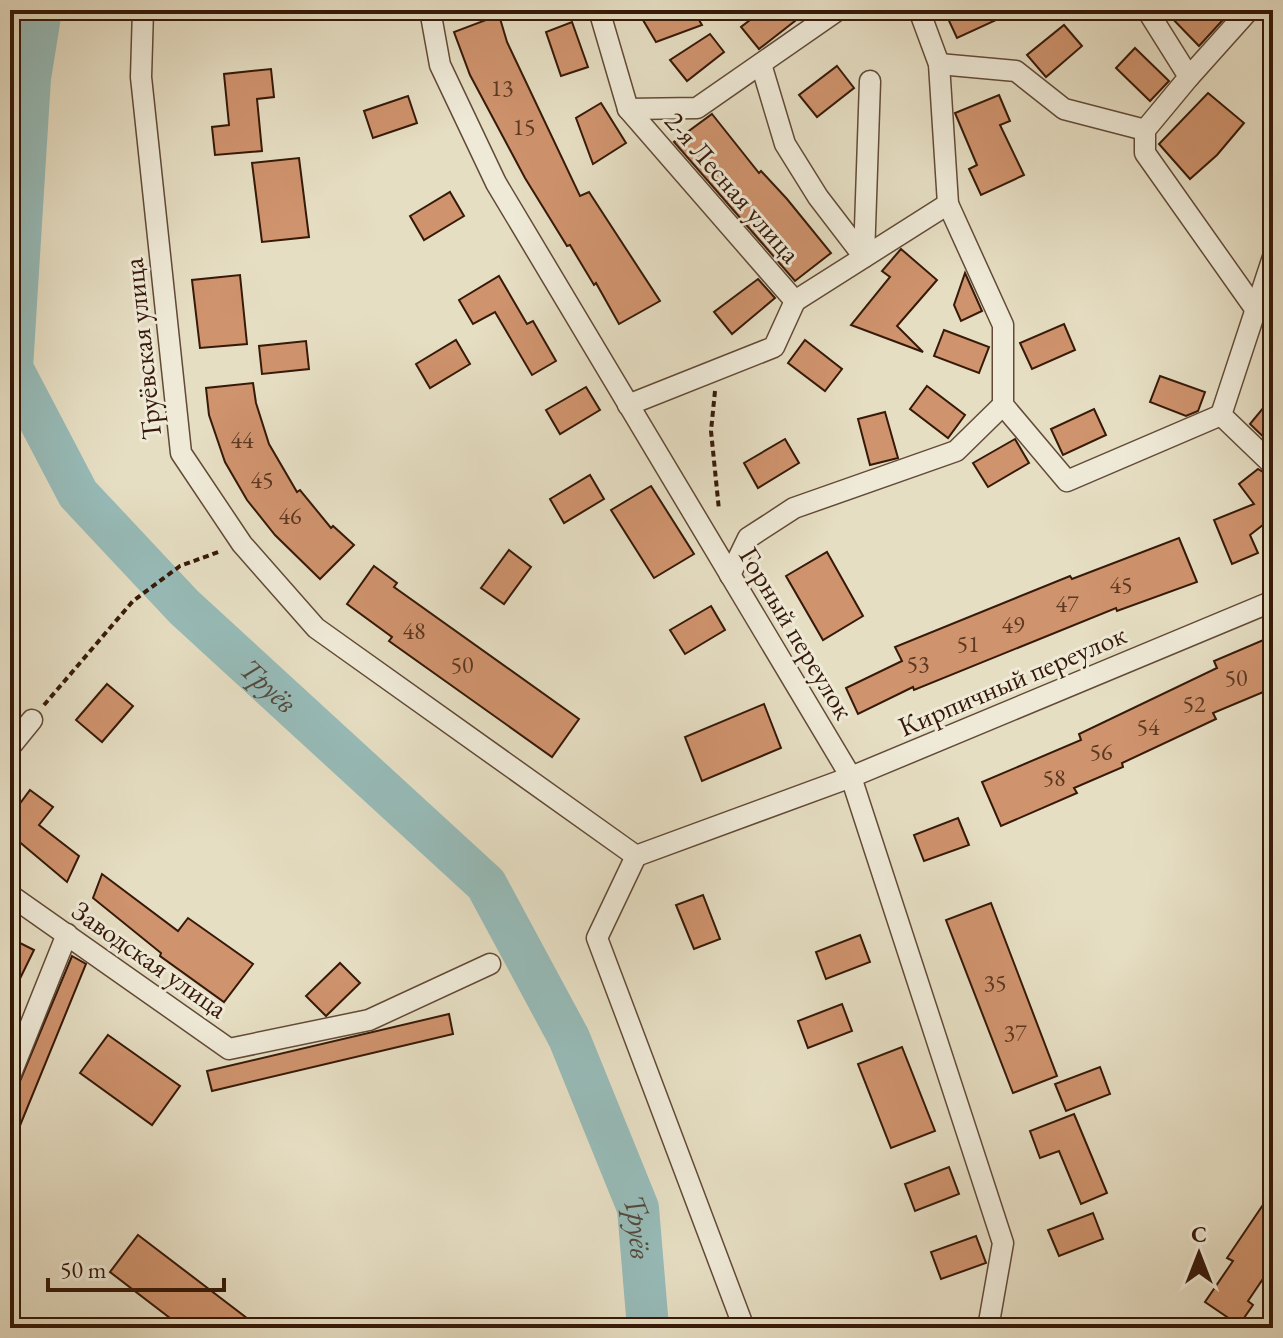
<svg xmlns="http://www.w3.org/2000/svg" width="1283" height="1338" viewBox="0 0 1283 1338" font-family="'EB Garamond',serif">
<rect width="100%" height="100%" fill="#e6dec3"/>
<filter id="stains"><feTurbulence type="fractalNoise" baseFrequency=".0025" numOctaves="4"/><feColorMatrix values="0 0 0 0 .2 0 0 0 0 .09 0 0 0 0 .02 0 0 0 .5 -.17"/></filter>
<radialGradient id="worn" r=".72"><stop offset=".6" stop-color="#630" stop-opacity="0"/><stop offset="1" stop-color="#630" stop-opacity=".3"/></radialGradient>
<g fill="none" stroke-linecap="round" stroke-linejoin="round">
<!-- river -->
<path stroke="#97bbb8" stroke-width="42" id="s1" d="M41,10L30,78L12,368L78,494L184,607L486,884L569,1038L638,1208L648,1328"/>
</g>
<!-- building -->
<g fill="#cf936d" stroke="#361908" stroke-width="2">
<polygon points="660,10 693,10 702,25 656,42 643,20"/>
<polygon points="763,10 809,10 759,49 741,27"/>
<polygon points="944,10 1018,10 957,38"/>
<polygon points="1164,10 1232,10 1199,46"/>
<polygon points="499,15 507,42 580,196 589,192 660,301 619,324 596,283 594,285 570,245 567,246 525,178 470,75 454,32"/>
<polygon points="572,22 588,67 561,76 546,32"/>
<polygon points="1064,25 1082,46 1046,77 1027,55"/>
<polygon points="710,34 724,52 687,81 670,60"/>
<polygon points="1135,48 1169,81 1150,101 1116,68"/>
<polygon points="837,66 854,88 817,117 799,95"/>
<polygon points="271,69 274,97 257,99 262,151 215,155 212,127 229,125 224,74"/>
<polygon points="1208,93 1244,123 1217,155 1190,179 1159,144"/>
<polygon points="999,95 1010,121 1000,125 1024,175 981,195 969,169 977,165 955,113"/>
<polygon points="408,96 417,123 373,138 364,111"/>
<polygon points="601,103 626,143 593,164 576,118"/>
<polygon points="712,114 759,173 761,171 787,199 831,253 795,281 674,142"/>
<polygon points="299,158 309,237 262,242 252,163"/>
<polygon points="450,192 464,216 424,240 410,216"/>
<polygon points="901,249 937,280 897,326 923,352 851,325 890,277 882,271"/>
<polygon points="965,273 982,311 961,321 954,305"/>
<polygon points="240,275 247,344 200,348 192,280"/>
<polygon points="499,276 527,324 533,321 556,361 532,375 495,312 473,324 459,300"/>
<polygon points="758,279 775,298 732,334 714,312"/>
<polygon points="1064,324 1075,350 1032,369 1020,343"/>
<polygon points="944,330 989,347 979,373 934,356"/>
<polygon points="456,340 470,364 430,388 416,364"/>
<polygon points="805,340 842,369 825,391 788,363"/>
<polygon points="306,341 309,369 262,374 259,346"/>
<polygon points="1160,376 1205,392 1198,411 1186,416 1150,402"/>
<polygon points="253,383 256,403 269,444 297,492 300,490 331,528 333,526 354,545 320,579 275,535 247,500 225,462 209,415 206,388"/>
<polygon points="927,386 965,415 948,438 910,409"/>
<polygon points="586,387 600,410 560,434 546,410"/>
<polygon points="1273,396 1273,446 1250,424"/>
<polygon points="1094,409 1106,435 1063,455 1051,429"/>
<polygon points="885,412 898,458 870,465 858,419"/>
<polygon points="785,439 799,463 758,488 744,463"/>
<polygon points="1015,439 1029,463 988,487 973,463"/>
<polygon points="1258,469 1273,478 1273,528 1268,521 1250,535 1258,553 1232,564 1214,520 1254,504 1239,484"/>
<polygon points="590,475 604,499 564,523 550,499"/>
<polygon points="651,486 694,554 654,578 611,510"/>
<polygon points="1179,538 1197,582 1117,611 1116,608 914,690 913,687 858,714 846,688 902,661 895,647 1070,576 1072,579"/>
<polygon points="509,550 531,567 504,604 481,588"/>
<polygon points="827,552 863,616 823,640 786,576"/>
<polygon points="374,566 397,583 394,587 579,719 552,757 389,641 392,637 347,604"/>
<polygon points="711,606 725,630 685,654 670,630"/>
<polygon points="1273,636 1273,688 1213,713 1216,719 1122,763 1123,767 1074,788 1077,793 1001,826 982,782 1081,740 1079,734 1217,668 1214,661"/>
<polygon points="107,684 133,706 102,742 76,720"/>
<polygon points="764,704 781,748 702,781 685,737"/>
<polygon points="30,790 53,807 39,825 79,856 67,882 10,834 10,817"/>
<polygon points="958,818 969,845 924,861 914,835"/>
<polygon points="102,874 178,931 188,918 253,964 224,1002 160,956 161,953 93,898"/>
<polygon points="703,895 720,939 694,949 676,905"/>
<polygon points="991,903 1057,1076 1013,1093 946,920"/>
<polygon points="860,935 870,962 826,979 816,952"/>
<polygon points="10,938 34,950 10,999"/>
<polygon points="72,956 86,964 10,1150 10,1105"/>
<polygon points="340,963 360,983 326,1016 306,996"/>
<polygon points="842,1004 852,1031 808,1048 798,1021"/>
<polygon points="449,1014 453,1034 212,1091 207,1071"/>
<polygon points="108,1035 180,1086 152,1125 80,1073"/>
<polygon points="902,1047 935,1131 891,1148 858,1064"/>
<polygon points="1100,1067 1110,1094 1066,1111 1055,1084"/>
<polygon points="1074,1114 1107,1193 1081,1204 1059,1151 1040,1158 1030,1131"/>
<polygon points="949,1167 959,1194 915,1211 905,1184"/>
<polygon points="1273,1190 1273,1264 1248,1301 1253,1305 1239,1325 1205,1302 1233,1261 1227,1258"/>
<polygon points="1093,1213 1103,1239 1059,1256 1048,1230"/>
<polygon points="138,1235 260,1328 183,1328 110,1272"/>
<polygon points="976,1236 986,1263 941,1279 931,1252"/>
</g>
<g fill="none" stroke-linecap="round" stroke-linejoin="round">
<defs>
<g id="minor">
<polyline points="143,10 141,77 181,453 242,544 316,628 636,856"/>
<polyline points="430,10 440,65 496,183 851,777 1003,1243 988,1328"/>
<polyline points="599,10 628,109 795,301 774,347 628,405"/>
<polyline points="919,10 939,64 948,204 1003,325 1003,405 1067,481 1221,415"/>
<polyline points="1147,10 1189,77 1145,130 1145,153 1256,310"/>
<polyline points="761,64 785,144 818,197 864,257 870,81"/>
<polyline points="939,64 1016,71 1064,109 1145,130"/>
<polyline points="1189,77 1249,10"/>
<polyline points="628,109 697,108 838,10"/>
<polyline points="1273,257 1221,415 1273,465"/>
<polyline points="795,301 948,204"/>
<polyline points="730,575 748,538 794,508 956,451 1003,405"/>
<polyline points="10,747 32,720"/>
<polyline points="636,856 851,777 1273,601"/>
<polyline points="636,856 597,938 744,1328"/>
<polyline points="10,895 229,1049 369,1020 490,964"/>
<polyline points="10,1076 67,934"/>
</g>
</defs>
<!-- minor casing -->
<use href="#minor" stroke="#624a37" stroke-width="23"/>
<!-- path -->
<g stroke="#361908" stroke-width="4" stroke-dasharray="6 4" stroke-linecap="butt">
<polyline points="715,391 711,431 719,510"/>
<polyline points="44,705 133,601 180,566 221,551"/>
</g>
<!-- minor -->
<use href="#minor" stroke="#efead8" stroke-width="20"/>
</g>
<g text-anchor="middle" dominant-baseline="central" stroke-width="6" stroke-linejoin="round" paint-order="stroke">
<!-- number labels -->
<g font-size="24" fill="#5c3821">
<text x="502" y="87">13</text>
<text x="524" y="126">15</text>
<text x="242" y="439">44</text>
<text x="262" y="479">45</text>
<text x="290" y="515">46</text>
<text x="1121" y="584">45</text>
<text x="1067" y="603">47</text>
<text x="1013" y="624">49</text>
<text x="414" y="630">48</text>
<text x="968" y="643">51</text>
<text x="918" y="663">53</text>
<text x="462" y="664">50</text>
<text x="1236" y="677">50</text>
<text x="1194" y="703">52</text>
<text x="1148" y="726">54</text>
<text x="1101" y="751">56</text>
<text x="1054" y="777">58</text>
<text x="995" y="982">35</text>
<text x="1015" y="1032">37</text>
</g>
<!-- street labels -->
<g font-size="28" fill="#361908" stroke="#efead8">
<text transform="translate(733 187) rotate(49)">2-я Лесная улица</text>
<text transform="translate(142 349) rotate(-96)">Труёвская улица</text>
<text transform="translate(797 633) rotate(59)">Горный переулок</text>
<text transform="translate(1012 680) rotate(-23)">Кирпичный переулок</text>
<text transform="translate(150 959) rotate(35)">Заводская улица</text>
</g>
<!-- water labels -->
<g font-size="30" font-style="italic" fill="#534a3d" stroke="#efead8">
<text stroke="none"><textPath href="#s1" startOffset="772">Труёв</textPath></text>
<text stroke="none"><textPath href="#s1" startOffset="1444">Труёв</textPath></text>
</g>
</g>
<!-- margin -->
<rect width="1283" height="1338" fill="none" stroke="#e6dec3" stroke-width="40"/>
<rect x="12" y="12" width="1259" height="1314" fill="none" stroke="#361908" stroke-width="4"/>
<rect x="20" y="20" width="1243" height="1298" fill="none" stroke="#361908" stroke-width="2"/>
<!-- north arrow -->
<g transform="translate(1199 1254)" stroke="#efead8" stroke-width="6" paint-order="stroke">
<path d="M0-6L14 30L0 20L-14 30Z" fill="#361908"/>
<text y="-12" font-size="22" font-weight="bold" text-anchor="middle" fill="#361908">С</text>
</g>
<!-- scale -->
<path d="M48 1278v12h176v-12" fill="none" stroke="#361908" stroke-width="4"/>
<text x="60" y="1278" font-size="24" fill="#361908" stroke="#efead8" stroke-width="6" paint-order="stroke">50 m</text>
<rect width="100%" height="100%" filter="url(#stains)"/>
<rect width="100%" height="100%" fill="url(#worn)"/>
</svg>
